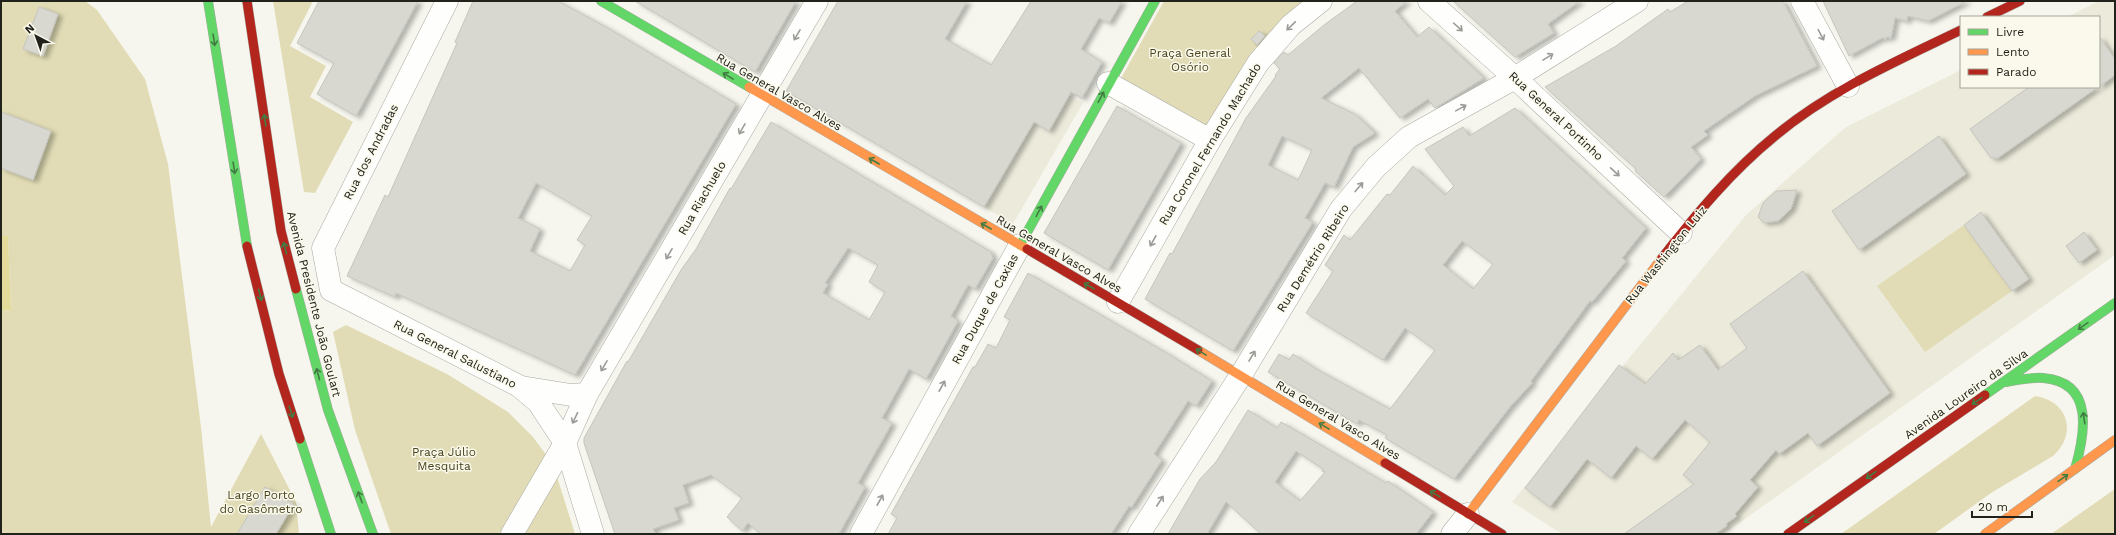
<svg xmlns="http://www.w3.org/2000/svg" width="2116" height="535" viewBox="0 0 2116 535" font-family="'Work Sans',sans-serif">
<defs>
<filter id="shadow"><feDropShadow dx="4.5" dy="2.5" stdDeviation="2" flood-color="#0004"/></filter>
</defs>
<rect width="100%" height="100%" fill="#f6f6ee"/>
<!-- built -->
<g fill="#ecebdb">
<polygon points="2099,1 2115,1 2115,255 1724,534 1562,534 1512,502 1746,215 1846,127 1961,70 1961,87 2099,87 2099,17 2067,17"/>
<polygon points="1013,63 1083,103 1013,224 943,183"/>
</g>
<!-- green -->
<g fill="#e1dcb5">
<polygon points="1,1 85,1 97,10 145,79 168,164 201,427 211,527 261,434 296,502 299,534 1,534 1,311 11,310 8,236 1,236"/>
<polygon points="273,1 313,1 290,46 326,66 310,97 353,122 315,193 304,192"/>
<polygon points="1164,1 1309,1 1208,130 1119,82"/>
<polygon points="1964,225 2012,291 1925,352 1877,286"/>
<polygon points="346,325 447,374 508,412 533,437 553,464 575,534 391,534 355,430 333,332"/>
<path d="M2035,396C2068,401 2078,433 2053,456L1991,493L1934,534H1841Z"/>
<polygon points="2115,489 2115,534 2051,534"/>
</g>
<!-- water -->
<polygon fill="#e2db9a" points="1,236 8,236 11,310 1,311"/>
<!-- building -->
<g fill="#d8d8d1" stroke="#c5c5bf" fill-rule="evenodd" filter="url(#shadow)">
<polygon points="319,1 418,1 356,116 317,94 334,63 297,43"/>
<path d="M473,1H558L606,27L736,104L575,375L396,293L395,297L347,276L385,195L388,197L457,43L455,42ZM536,183L592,216L577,240L585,245L570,271L530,251L540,229L518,218Z"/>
<polygon points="635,1 796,1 755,72"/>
<polygon points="838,1 967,1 945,39 991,65 1031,1 1122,1 1109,23 1099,18 1081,49 1102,62 1082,98 1071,92 1049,131 1034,122 984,207 786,91"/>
<path d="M1357,1H1407L1395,11L1417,37L1429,27L1484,78L1435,108L1428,99L1400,118L1359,68L1321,98L1355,114L1375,133L1353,147L1334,187L1325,183L1305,218L1313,222L1233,351L1145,299L1170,253L1172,254L1246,118L1276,76L1275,75L1280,69L1274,63L1284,52L1288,55L1324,25ZM1282,136L1312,150L1298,180L1268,165Z"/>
<polygon points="1453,1 1580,1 1548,24 1554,33 1515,57"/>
<polygon points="1688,1 1783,1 1817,66 1755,96 1704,131 1708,135 1691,147 1701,159 1664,197 1635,171 1636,169 1545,87 1616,46 1668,9 1670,12"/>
<polygon points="1823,1 1967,1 1928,21 1908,16 1907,21 1895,18 1891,38 1887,37 1886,39 1882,38 1849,56"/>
<polygon points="39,7 58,14 43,56 23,49"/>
<polygon points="1259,31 1265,36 1257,45 1251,39"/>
<polygon points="2099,36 2115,59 2115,75 2099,87"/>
<polygon points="2029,87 2098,87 1998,158 1991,158 1970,129"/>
<polygon points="1117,106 1181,143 1108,270 1044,233"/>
<path d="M1515,108L1646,228L1622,258L1626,261L1592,302L1590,301L1531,381L1532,383L1510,407L1454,479L1385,438L1387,435L1359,420L1357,424L1268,372L1279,354L1289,360L1293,354L1318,370L1390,409L1435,350L1405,328L1383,360L1306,313L1333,271L1325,265L1344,235L1350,240L1387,194L1390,195L1413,166L1445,195L1454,186L1425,149L1463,127L1469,136ZM1462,241L1493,264L1473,289L1443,265Z"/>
<polygon points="1,112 51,131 33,180 1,168"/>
<path d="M771,122L991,252L993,258L975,289L968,285L951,316L958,321L926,379L909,369L882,418L892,423L858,483L865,487L839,534H760L748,523L742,531L727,517L742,498L711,475L683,485L689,503L674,508L679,520L653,529L656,534H615L584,443V438L627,361L628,362L681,270L696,249L730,188L731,189ZM848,248L878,265L869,282L885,292L869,320L823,293L828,284L825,283Z"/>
<polygon points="1939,136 1966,174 1859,250 1832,211"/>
<polygon points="1797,190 1791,209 1778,221 1764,223 1758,217 1763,203 1776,191"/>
<polygon points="1981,212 2029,279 2012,291 1964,225"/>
<polygon points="2084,232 2097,250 2079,263 2066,246"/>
<polygon points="1803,271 1890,393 1817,446 1808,433 1779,454 1776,450 1750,480 1758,487 1735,514 1737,516 1726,524 1727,526 1715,534 1624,534 1694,484 1683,475 1710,442 1685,420 1652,459 1636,446 1611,478 1587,459 1550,507 1525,488 1619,365 1645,384 1673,353 1678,360 1700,345 1718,370 1747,348 1730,324"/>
<polygon points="1028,273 1165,352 1212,381 1196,406 1188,401 1154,454 1162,460 1131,508 1129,506 1111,534 888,534 897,518 891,514 973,367 975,367 988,344 996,348 1010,320 1004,317"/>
<path d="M1248,410L1277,428L1281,422L1386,483L1388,481L1433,512L1416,534H1261L1226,502L1207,534H1168L1200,479L1216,462ZM1296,451L1323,469L1322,471L1325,472L1300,501L1275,482Z"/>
<polygon points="265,487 294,504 276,534 237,534"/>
</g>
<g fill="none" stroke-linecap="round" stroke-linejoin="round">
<defs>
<g id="street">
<polyline points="447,1 323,248 331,290 519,386 538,402 565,443 593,534"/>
<polyline points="1429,1 1515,78 1681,233"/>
<polyline points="1802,1 1848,86"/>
<polyline points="1108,83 1210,140"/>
<polyline points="1118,302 1210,140 1258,63 1291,25 1321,1"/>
<polyline points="521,387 571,395 587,394"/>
<polyline points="512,534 565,443 587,394 817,1"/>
<polyline points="861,534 1020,245"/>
<polyline points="1139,534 1241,375 1341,209 1376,167 1409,137 1515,78 1637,1"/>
<polyline points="1452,534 1468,514"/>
</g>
<g id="fast">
<polyline points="208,1 247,246"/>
<polyline points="601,1 749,87"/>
<polyline points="1020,245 1155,1"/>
<polyline points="296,289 328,410 373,534"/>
<path d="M2006,382C2018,380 2031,377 2043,378C2095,382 2085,434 2075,469"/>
<polyline points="1985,395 2115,303"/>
<polyline points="300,439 331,534"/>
</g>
<g id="slow">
<polyline points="749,87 1027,249"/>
<polyline points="1198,350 1385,463"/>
<polyline points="1468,514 1662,258"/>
<polyline points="1985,534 2115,440"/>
</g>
<g id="jam">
<polyline points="247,1 281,231 296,289"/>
<polyline points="1987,17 2020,1"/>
<polyline points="247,246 279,374 300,439"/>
<polyline points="1027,249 1198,350"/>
<path d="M1662,258C1696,214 1732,171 1775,136C1830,90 1897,61 1961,30"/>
<polyline points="1385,463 1502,534"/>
<polyline points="1788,534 1985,395"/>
</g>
</defs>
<!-- street casing -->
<use href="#street" stroke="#aaaaa4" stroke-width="23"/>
<!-- fast casing -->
<use href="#fast" stroke="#aaaaa4" stroke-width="10"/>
<!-- slow casing -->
<use href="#slow" stroke="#aaaaa4" stroke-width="10"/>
<!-- jam casing -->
<use href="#jam" stroke="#aaaaa4" stroke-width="10"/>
<!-- street -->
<use href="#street" stroke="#fefefc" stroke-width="22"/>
<!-- fast -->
<use href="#fast" stroke="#63d668" stroke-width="9"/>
<!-- slow -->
<use href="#slow" stroke="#ff974d" stroke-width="9"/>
<!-- jam -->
<use href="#jam" stroke="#b3261e" stroke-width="9"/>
</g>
<!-- one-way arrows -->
<defs><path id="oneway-shaft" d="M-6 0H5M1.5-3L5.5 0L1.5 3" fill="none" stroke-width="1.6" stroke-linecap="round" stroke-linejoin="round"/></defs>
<g stroke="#9b9b97">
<use href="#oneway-shaft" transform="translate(1291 26) rotate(136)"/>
<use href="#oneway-shaft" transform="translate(1458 27) rotate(42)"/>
<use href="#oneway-shaft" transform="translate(797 35) rotate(120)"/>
<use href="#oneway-shaft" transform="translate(1821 35) rotate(62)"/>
<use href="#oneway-shaft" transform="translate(1548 57) rotate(-32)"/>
<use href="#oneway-shaft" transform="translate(1461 108) rotate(-29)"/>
<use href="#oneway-shaft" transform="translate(742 129) rotate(120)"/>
<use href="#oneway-shaft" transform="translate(1615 172) rotate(43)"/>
<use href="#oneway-shaft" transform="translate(1359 187) rotate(-50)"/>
<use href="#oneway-shaft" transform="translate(1153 241) rotate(119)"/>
<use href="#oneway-shaft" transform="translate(669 254) rotate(120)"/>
<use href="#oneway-shaft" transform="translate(1252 356) rotate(-59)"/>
<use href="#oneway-shaft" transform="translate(604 366) rotate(120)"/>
<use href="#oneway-shaft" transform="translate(942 386) rotate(-61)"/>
<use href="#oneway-shaft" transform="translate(575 418) rotate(116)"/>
<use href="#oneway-shaft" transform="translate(880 500) rotate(-61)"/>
<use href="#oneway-shaft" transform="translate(1160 501) rotate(-57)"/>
</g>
<g stroke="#427c42">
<use href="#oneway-shaft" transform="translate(214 40) rotate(81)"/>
<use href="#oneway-shaft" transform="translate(728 76) rotate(-149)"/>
<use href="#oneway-shaft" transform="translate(1101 97) rotate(-62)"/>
<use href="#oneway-shaft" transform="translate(265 120) rotate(-98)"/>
<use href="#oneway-shaft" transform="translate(874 161) rotate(-150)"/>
<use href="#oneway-shaft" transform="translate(234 168) rotate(81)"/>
<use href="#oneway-shaft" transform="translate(1039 211) rotate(-62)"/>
<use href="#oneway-shaft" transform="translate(986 226) rotate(-150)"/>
<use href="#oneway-shaft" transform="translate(285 248) rotate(-105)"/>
<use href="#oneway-shaft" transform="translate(1089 286) rotate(-150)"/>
<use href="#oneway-shaft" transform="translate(260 295) rotate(76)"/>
<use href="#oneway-shaft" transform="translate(2083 326) rotate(145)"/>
<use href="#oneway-shaft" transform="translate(1201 352) rotate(-149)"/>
<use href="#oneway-shaft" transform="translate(318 374) rotate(-105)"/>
<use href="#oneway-shaft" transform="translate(1977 401) rotate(145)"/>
<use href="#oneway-shaft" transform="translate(291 412) rotate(72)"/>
<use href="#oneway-shaft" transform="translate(2084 418) rotate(-98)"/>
<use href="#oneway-shaft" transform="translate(1324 426) rotate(-149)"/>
<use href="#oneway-shaft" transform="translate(1871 475) rotate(145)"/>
<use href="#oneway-shaft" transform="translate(2063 478) rotate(-35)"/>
<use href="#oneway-shaft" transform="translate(1435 494) rotate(-149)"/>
<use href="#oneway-shaft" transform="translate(360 497) rotate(-110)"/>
<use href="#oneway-shaft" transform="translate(1809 519) rotate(144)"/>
</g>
<g text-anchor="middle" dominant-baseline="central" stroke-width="3" stroke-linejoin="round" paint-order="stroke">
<!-- park labels -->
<g font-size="12" fill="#49441e" stroke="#faf9eb">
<text x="1190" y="53">Praça General<tspan x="1190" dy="14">Osório</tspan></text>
<text x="444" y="452">Praça Júlio<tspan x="444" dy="14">Mesquita</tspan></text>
<text x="261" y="495">Largo Porto<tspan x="261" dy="14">do Gasômetro</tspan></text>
</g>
<!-- street labels -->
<g font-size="12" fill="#22221c" stroke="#faf9eb">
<text transform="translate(779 92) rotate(30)">Rua General Vasco Alves</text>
<text transform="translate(1556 116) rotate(43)">Rua General Portinho</text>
<text transform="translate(1210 144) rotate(-59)">Rua Coronel Fernando Machado</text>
<text transform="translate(371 152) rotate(-63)">Rua dos Andradas</text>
<text transform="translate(702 198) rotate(-60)">Rua Riachuelo</text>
<text transform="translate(1059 254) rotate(30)">Rua General Vasco Alves</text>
<text transform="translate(1666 255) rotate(-51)">Rua Washington Luiz</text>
<text transform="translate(1313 258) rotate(-58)">Rua Demétrio Ribeiro</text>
<text transform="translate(314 304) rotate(76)">Avenida Presidente João Goulart</text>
<text transform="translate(985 309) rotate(-61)">Rua Duque de Caxias</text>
<text transform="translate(455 354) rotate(27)">Rua General Salustiano</text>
<text transform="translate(1966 394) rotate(-35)">Avenida Loureiro da Silva</text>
<text transform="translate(1338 420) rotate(31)">Rua General Vasco Alves</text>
</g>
</g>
<!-- border -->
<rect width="2116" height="535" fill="none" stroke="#22221c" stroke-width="4"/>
<!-- legend -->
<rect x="1960" y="16" width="140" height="72" fill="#faf9eb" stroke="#a4a398"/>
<rect x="1968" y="29" width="20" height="6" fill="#63d668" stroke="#a4a398"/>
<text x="1996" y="36" font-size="12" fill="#22221c">Livre</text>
<rect x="1968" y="49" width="20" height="6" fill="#ff974d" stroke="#a4a398"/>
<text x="1996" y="56" font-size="12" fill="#22221c">Lento</text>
<rect x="1968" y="69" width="20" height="6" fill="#b3261e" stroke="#a4a398"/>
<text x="1996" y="76" font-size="12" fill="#22221c">Parado</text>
<!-- north arrow -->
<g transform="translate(36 36) rotate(319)" stroke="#faf9eb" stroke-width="3" paint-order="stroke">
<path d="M0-3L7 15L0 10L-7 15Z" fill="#22221c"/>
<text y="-6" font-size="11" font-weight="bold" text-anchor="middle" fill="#22221c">N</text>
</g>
<!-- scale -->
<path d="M1972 511v6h60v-6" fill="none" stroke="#22221c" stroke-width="2"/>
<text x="1978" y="511" font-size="12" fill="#22221c" stroke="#faf9eb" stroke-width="3" paint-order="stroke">20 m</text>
</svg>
